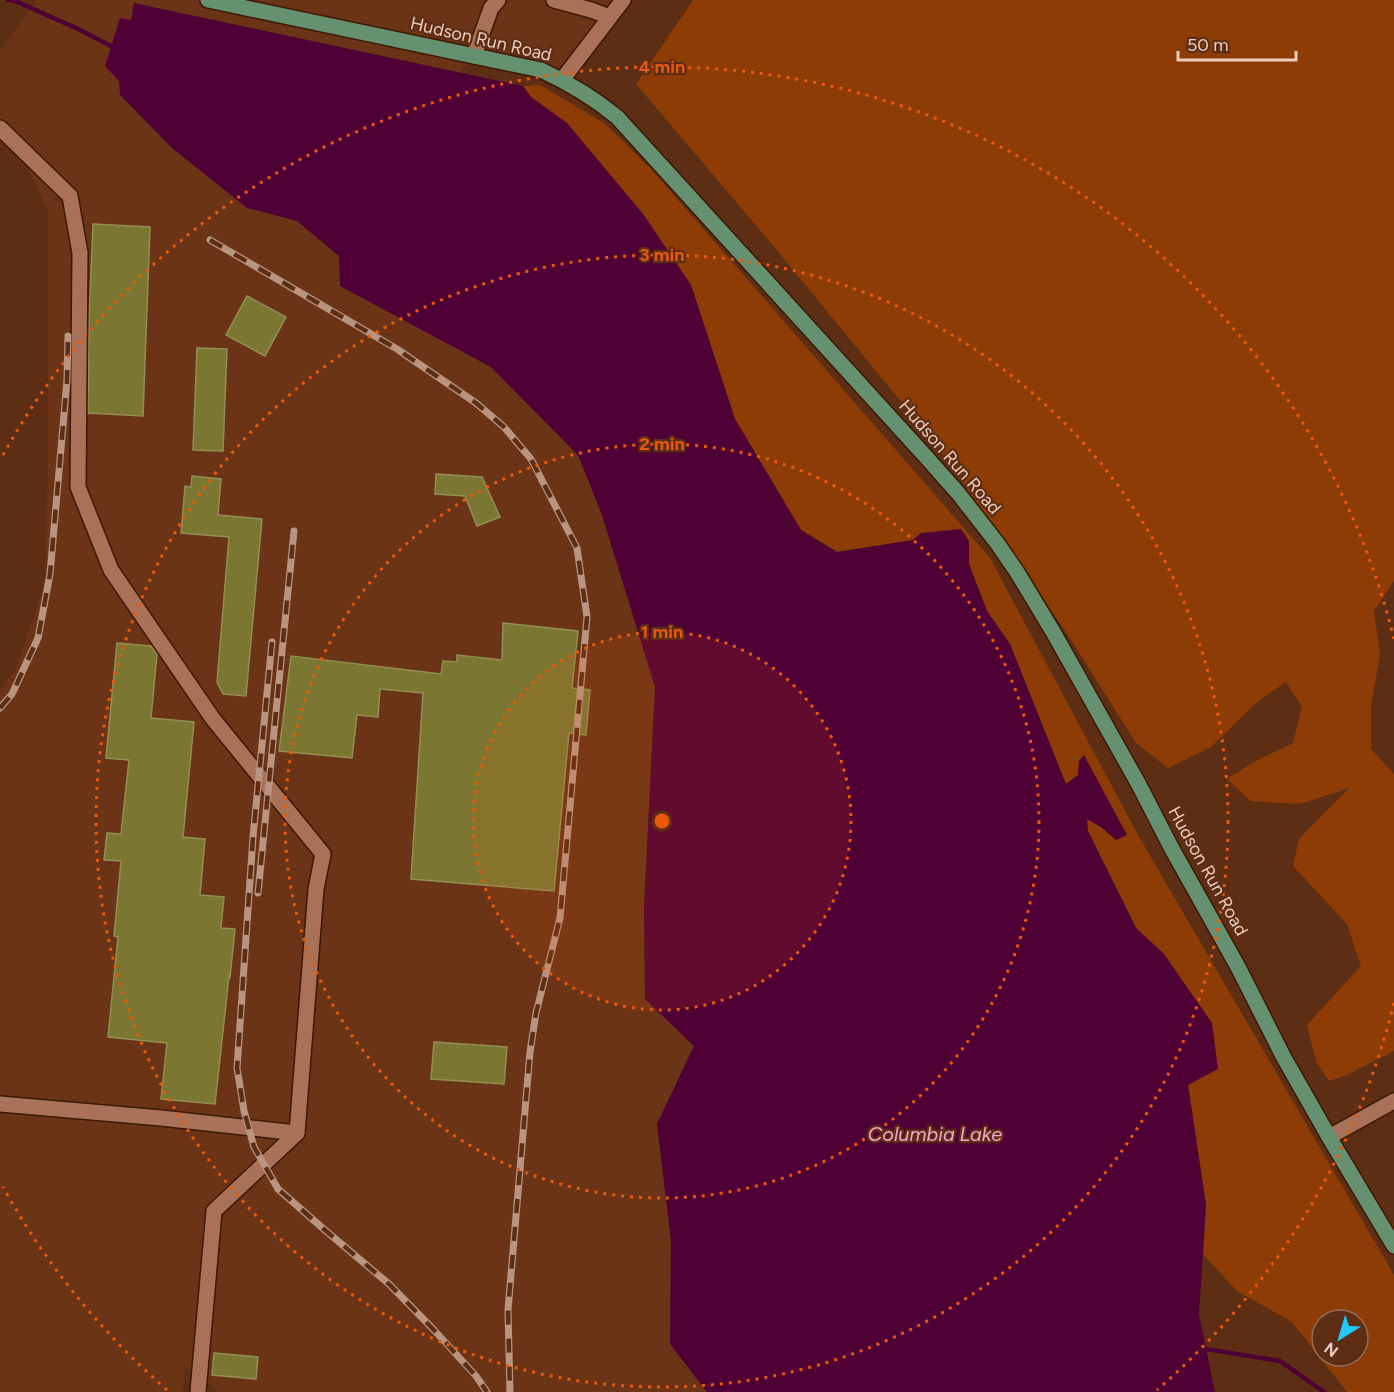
<svg xmlns="http://www.w3.org/2000/svg" width="1394" height="1392" viewBox="0 0 1394 1392" font-family="Figtree,sans-serif">
<rect width="100%" height="100%" fill="#5e2e14"/>
<!-- built -->
<polygon fill="#6c3417" points="36,0 623,0 562,80 474,56 314,234 339,256 341,286 491,367 578,455 602,515 655,687 644,907 645,999 694,1046 657,1124 671,1241 670,1344 707,1392 219,1392 184,1366 183,1392 0,1392 0,690 15,671 45,583 48,460 48,212 16,142 0,128 0,51"/>
<!-- green -->
<g fill="#8e3c05" fill-rule="evenodd">
<polygon points="693,0 1394,0 1394,581 1374,611 1380,655 1371,705 1371,749 1394,774 1394,1051 1347,1075 1329,1081 1316,1061 1307,1025 1361,966 1347,924 1293,866 1299,839 1349,788 1300,804 1251,801 1227,779 1252,763 1293,743 1302,707 1286,682 1256,703 1211,747 1168,768 1136,743 1070,638 935,443 771,243 636,84"/>
<path d="M540,85L604,123L652,170L990,558L1138,835L1394,1275V1392H1347L1292,1322L1237,1291L1203,1254L1206,1205L1188,1084L1164,954L1136,928L1088,831L1087,819L1101,827L1116,840L1127,834L1080,761L1078,775L1066,785L1010,644L987,611L969,564V541L913,540L837,552L801,530L735,419L691,285L643,214L567,123L530,97L523,86ZM1322,1320H1358V1356H1322Z"/>
</g>
<!-- water -->
<polygon fill="#4f0035" points="134,3 523,86 531,97 567,123 643,214 691,285 735,419 801,530 837,552 913,540 921,533 961,529 969,541 969,564 987,611 1010,644 1066,784 1078,775 1079,761 1084,755 1127,835 1116,840 1101,827 1087,819 1088,831 1136,928 1164,954 1212,1023 1218,1069 1188,1085 1206,1205 1199,1315 1215,1392 707,1392 670,1344 671,1241 657,1124 694,1046 645,999 644,907 655,687 602,515 578,455 491,367 340,286 339,256 297,221 247,208 172,148 120,95 119,81 105,66 120,18 131,20"/>
<g fill="none" stroke-linecap="round" stroke-linejoin="round">
<!-- stream -->
<g stroke="#4f0035" stroke-width="4.5">
<polyline points="8,0 15,1 76,28 111,46"/>
<polyline points="1206,1349 1280,1361 1324,1392"/>
</g>
</g>
<!-- building -->
<g fill="#7b7732" stroke="#918f54" stroke-width="1.5">
<polygon points="93,224 150,227 143,416 88,413 89,320"/>
<polygon points="247,296 286,317 265,356 226,335"/>
<polygon points="197,348 227,349 223,451 193,450"/>
<polygon points="436,474 482,477 500,517 477,526 465,496 435,494"/>
<polygon points="192,476 221,479 218,515 262,519 246,696 223,694 217,682 229,537 181,533 185,486 191,487"/>
<polygon points="503,623 578,631 572,688 590,690 586,735 569,733 554,891 411,879 423,693 380,689 378,717 357,715 352,758 279,751 291,656 441,674 443,661 457,662 457,655 502,660"/>
<polygon points="117,643 151,646 157,654 151,718 194,722 183,837 205,839 200,895 224,897 221,928 235,929 230,977 229,976 215,1104 161,1099 167,1043 108,1037 118,937 114,936 121,861 104,860 107,833 121,834 129,760 106,758"/>
<polygon points="434,1042 507,1047 504,1084 431,1079"/>
<polygon points="214,1353 258,1357 256,1379 212,1375"/>
</g>
<g fill="none" stroke-linecap="round" stroke-linejoin="round">
<defs>
<g id="minor">
<polyline points="554,0 591,10 610,17"/>
<polyline points="474,56 491,8 498,0"/>
<polyline points="562,80 623,0"/>
<polyline points="0,128 70,196 80,253 78,487 111,570 213,719 323,854 316,889 297,1133 214,1211 198,1392"/>
<polyline points="0,1104 161,1118 297,1133"/>
<polyline points="1329,1137 1394,1101"/>
</g>
<path id="major" d="M208,0L541,70C569,83 594,98 617,117L927,458L958,493L997,543L1017,572L1052,630L1138,783L1172,849L1238,967L1283,1056L1329,1137L1394,1246"/>
</defs>
<!-- minor casing -->
<use href="#minor" stroke="#3c1805" stroke-width="18"/>
<!-- major casing -->
<use href="#major" stroke="#3c1805" stroke-width="18"/>
<!-- minor -->
<use href="#minor" stroke="#a97258" stroke-width="15"/>
<!-- major -->
<use href="#major" stroke="#669170" stroke-width="15"/>
<defs>
<g id="rail">
<polyline points="210,240 397,349 476,403 504,427 531,459 577,548 587,617 560,918 536,1013 530,1052 508,1310 510,1392"/>
<polyline points="272,642 253,837 237,1068 244,1111 254,1147 278,1189 326,1231 389,1284 434,1330 476,1376 487,1392"/>
<polyline points="0,708 12,694 38,638 50,574 67,380 68,336"/>
<polyline points="258,893 294,531"/>
</g>
</defs>
<!-- rail casing -->
<use href="#rail" stroke="#b99481" stroke-width="7"/>
<!-- rail -->
<use href="#rail" stroke="#5e2e14" stroke-width="4.5" stroke-dasharray="14" stroke-linecap="butt"/>
</g>
<!-- distance rings -->
<circle cx="662" cy="821" r="189" fill="#e8590c" fill-opacity=".12"/>
<g fill="none" stroke="#e8590c" stroke-width="3" stroke-dasharray="3 6">
<circle cx="662" cy="821" r="189"/>
<circle cx="662" cy="821" r="377"/>
<circle cx="662" cy="821" r="566"/>
<path d="M1394 1003A754 754 0 0 1 1157 1390M167 1390A754 754 0 0 1 3 1187M3 455A754 754 0 0 1 1394 639"/>
</g>
<g text-anchor="middle" dominant-baseline="central" stroke-width="4.5" stroke-linejoin="round" paint-order="stroke">
<!-- street labels -->
<g font-size="18" fill="#ebccbd" stroke="#5e2e14">
<text transform="translate(481 39) rotate(13)">Hudson Run Road</text>
<text transform="translate(950 457) rotate(49)">Hudson Run Road</text>
<text transform="translate(1208 871) rotate(61)">Hudson Run Road</text>
</g>
<!-- water labels -->
<g font-size="20" font-style="italic" fill="#f5a5d0" stroke="#5e2e14">
<text x="935" y="1134">Columbia Lake</text>
</g>
</g>
<circle cx="662" cy="821" r="9" fill="#e8590c" stroke="#5e2e14" stroke-width="3"/>
<g font-size="18" text-anchor="middle" font-weight="bold" fill="#e8590c" stroke="#5e2e14" stroke-width="4.5" stroke-linejoin="round" paint-order="stroke">
<text x="662" y="73">4 min</text>
<text x="662" y="261">3 min</text>
<text x="662" y="450">2 min</text>
<text x="662" y="638">1 min</text>
</g>
<!-- north arrow -->
<g transform="translate(1340 1338) rotate(217)"><circle r="28" fill="#5e2e14" stroke="#966d58" stroke-width="1.5"/>
<path d="M0-4.5L10 22L0 15L-10 22Z" fill="#22c9fe"/>
<text y="-9" font-size="16" font-weight="bold" text-anchor="middle" fill="#ebccbd">N</text>
</g>
<!-- scale -->
<path d="M1178 51v9h118v-9" fill="none" stroke="#ebccbd" stroke-width="3"/>
<text x="1187" y="51" font-size="18" fill="#ebccbd" stroke="#5e2e14" stroke-width="4.5" paint-order="stroke">50 m</text>
</svg>
